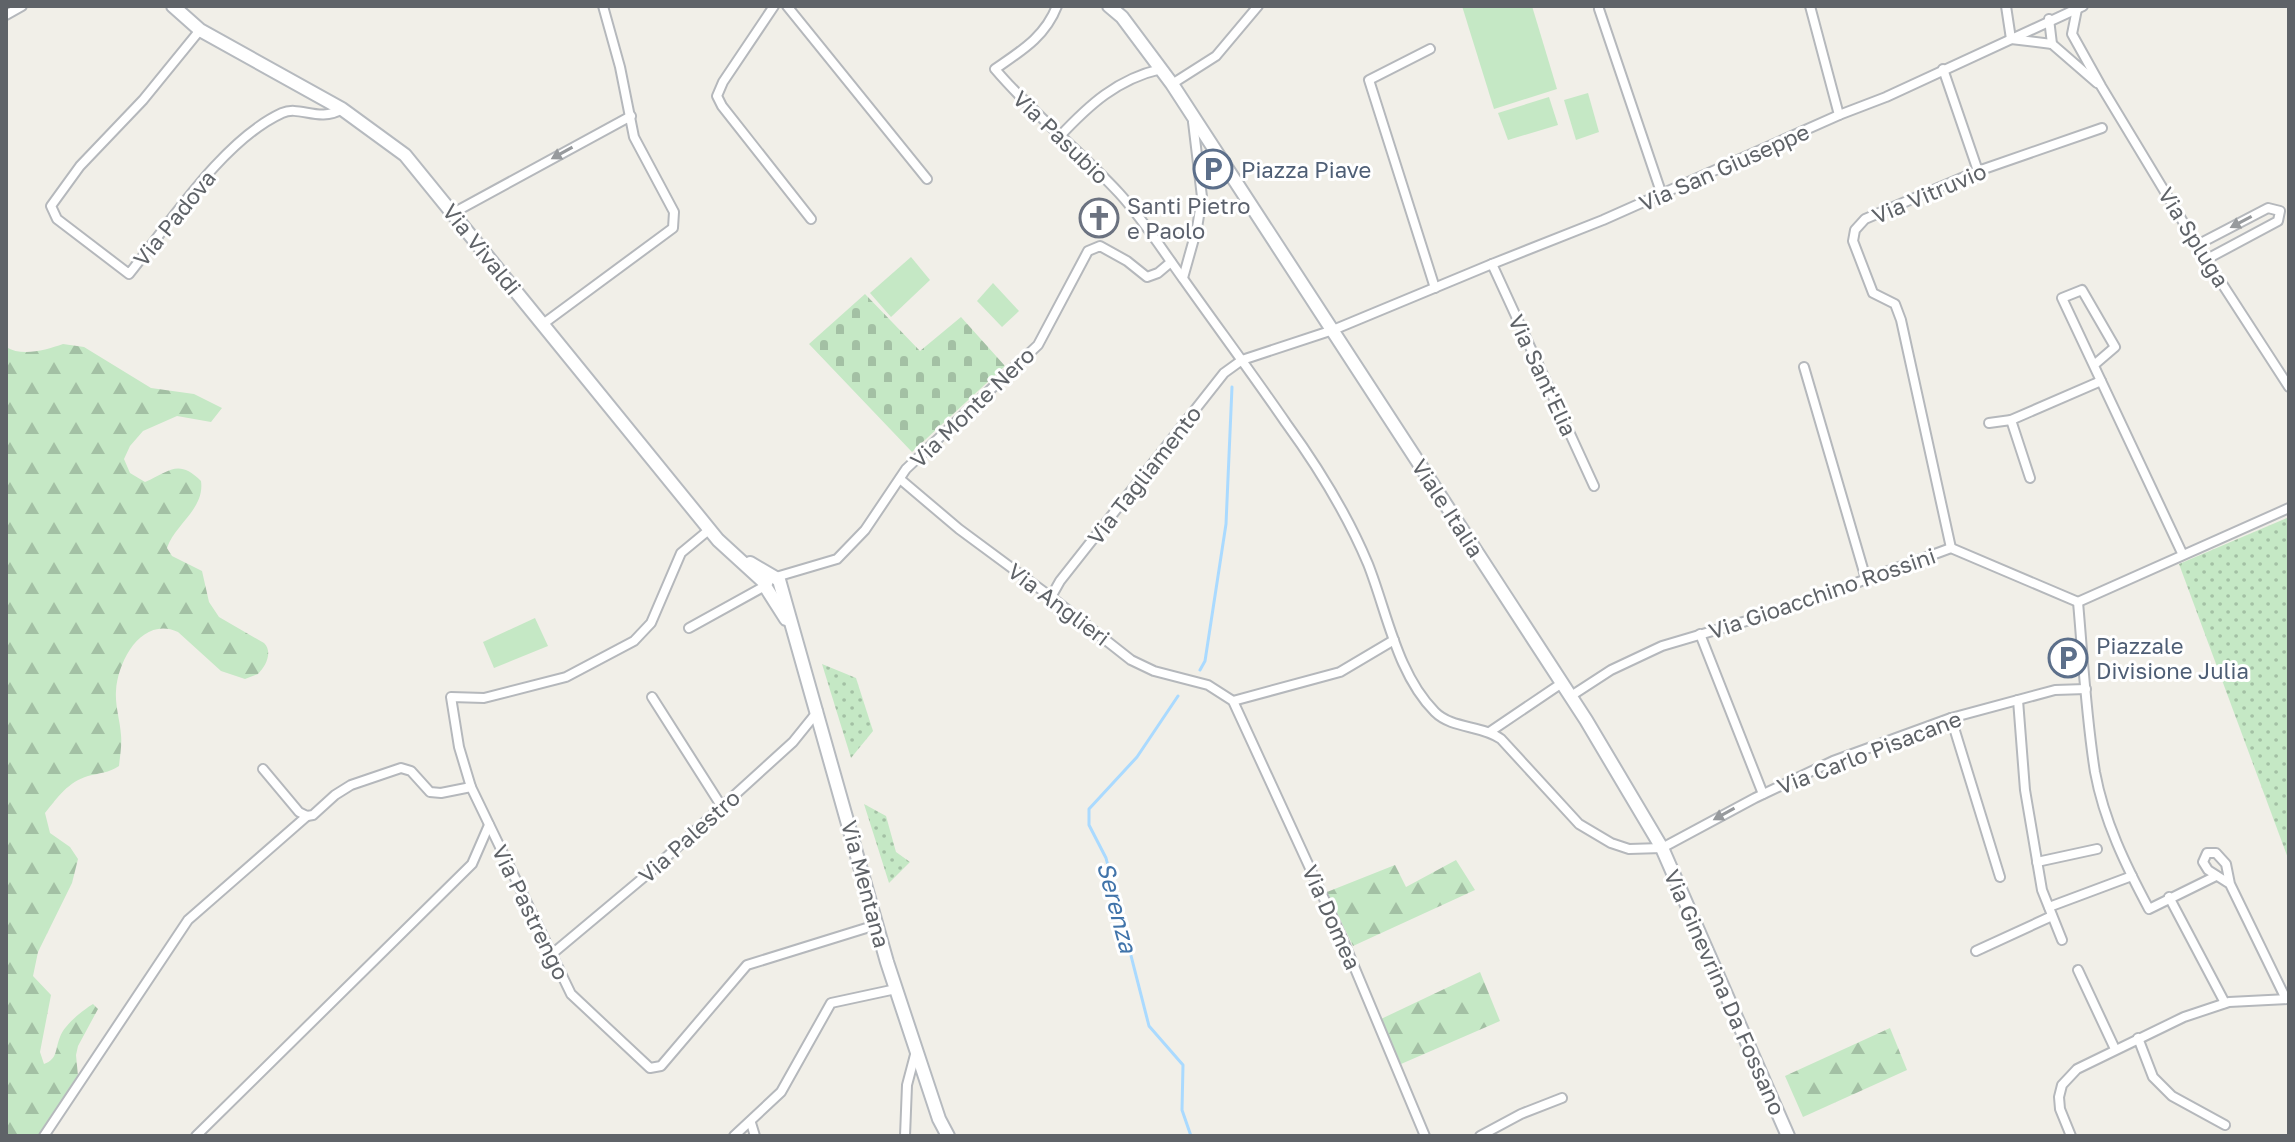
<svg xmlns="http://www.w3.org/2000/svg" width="2295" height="1142" viewBox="0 0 2295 1142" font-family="'Golos Text',sans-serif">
<defs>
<pattern id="grass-dots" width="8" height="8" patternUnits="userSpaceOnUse" patternTransform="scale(2)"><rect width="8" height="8" fill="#c5e8c5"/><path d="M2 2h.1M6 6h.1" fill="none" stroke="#a3c0a4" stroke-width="1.8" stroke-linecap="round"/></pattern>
<pattern id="forest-firs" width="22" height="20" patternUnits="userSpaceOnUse" patternTransform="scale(2)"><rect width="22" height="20" fill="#c5e8c5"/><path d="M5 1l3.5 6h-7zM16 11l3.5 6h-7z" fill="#a3c0a4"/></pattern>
<pattern id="cemetery-stones" width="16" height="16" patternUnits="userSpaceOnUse" patternTransform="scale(2)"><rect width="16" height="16" fill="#c5e8c5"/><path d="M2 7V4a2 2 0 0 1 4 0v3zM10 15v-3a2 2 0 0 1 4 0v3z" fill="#a3c0a4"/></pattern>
</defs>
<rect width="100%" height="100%" fill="#f1efe8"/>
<!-- grass -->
<g fill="url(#grass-dots)">
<polygon points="2289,517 2289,861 2179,564"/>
<polygon points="822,664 856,678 873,731 851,758"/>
<polygon points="864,804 886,816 896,852 910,862 889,883"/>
</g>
<!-- forest -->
<g fill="url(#forest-firs)">
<path d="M63,344L84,347L151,388L194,394L222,408L211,422L177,416L143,431L130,446L124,459L130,473L145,482C169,472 178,458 201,481C205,509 175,524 167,548L172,556L202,571L209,602L219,617L264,643C273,652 266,666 258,674L245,679L221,671L178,632C143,616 118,659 116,691C115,706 120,720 121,735C122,745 120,756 119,766C109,773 99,773 88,776C68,782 58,797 45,813L50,833L70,847L78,859L72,883L38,952L33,976L51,995L40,1052L44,1064C58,1059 55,1049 60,1037C64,1025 83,1010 93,1004L98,1009L78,1046L76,1055L78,1076L55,1113L50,1136H6V347C22,357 46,350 63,344Z"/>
<polygon points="1456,860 1475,890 1353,946 1327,892 1395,865 1406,887"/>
<polygon points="1480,972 1500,1021 1401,1064 1381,1019"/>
<polygon points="1890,1028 1907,1070 1803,1117 1785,1076"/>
</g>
<!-- cemetery -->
<polygon fill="url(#cemetery-stones)" points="865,294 920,351 961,317 1005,366 912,452 809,344"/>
<!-- garden -->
<g fill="#c5e8c5">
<polygon points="1462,6 1532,6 1557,89 1494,109"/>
<polygon points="1588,93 1599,132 1576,140 1564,100"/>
<polygon points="1549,97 1558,125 1508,140 1498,113"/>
<polygon points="911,257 930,280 891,317 870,293"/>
<polygon points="993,283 1019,311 1002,327 977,301"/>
<polygon points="535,618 548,646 494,668 483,642"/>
</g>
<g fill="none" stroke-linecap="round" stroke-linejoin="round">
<!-- stream -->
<g stroke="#aadaff" stroke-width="3">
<polyline points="1200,670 1205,661 1226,524 1232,387"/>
<polyline points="1178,696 1137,757 1089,809 1089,825 1106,858 1149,1026 1183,1065 1182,1110 1191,1136"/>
</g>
<defs>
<g id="street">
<polyline points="774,6 723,82 717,96 722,106 811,219"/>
<polyline points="787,6 927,179"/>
<path d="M1057,6C1045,37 1021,51 995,69C1033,114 1079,150 1119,193C1143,219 1163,251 1184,280C1218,328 1253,375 1286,423C1318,467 1347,514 1368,564C1387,612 1397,674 1435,712C1452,729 1482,725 1501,739L1579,824L1611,843L1629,849L1662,848L1755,798L1833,761L1951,718L2055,690L2086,689"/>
<polyline points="1810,6 1839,115"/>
<polyline points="2006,6 2011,39 2052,44 2097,83"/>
<polyline points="1599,9 1662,195"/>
<polyline points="2077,9 2072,34 2101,86 2197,245 2289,387"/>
<polyline points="6,15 22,6"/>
<polyline points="2049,19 2052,44"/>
<path d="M200,30L143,100L80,166L51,206L57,219L129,274C170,223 223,140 282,113C300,105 319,123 342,109"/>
<polyline points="1430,49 1369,80 1435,288"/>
<polyline points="1943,69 1978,171"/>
<polyline points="1172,84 1216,56 1258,6"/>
<path d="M1059,137C1089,105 1117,79 1161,69"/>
<polyline points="453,213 631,116"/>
<polyline points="2197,245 2268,208 2280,211 2278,221 2207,259"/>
<polyline points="1492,264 1594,486"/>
<polyline points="1183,278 1197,228 1202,197 1193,122"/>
<polyline points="543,324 673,228 674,212 634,137 620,67 603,6"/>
<polyline points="2094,365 2115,347 2082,290 2062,298 2182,553"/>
<polyline points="1804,367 1866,579"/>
<polyline points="1989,423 2011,420"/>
<polyline points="2030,478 2011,420 2101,381"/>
<polyline points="900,479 959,529 1051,597 1131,660 1154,671 1208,685 1233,701 1343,940 1425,1136"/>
<polyline points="710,529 681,553 651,623 634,641 566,677 484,698 451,697 459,747 471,787 571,994 650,1068 661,1066 747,965 876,925"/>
<polyline points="1951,548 1901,320 1895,304 1873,293 1853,241 1855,230 1865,219 1978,171 2102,128"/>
<polyline points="776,577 837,559 865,530 906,469 1038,345 1088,251 1100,246 1127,261 1147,277 1158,273 1171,262"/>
<polyline points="1051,597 1060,581 1224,373 1242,360 1333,330 1492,264 1603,220 1839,115 1886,97 2083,6"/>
<path d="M2078,602C2083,658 2086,716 2095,772C2104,821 2126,866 2149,909L2216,876"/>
<polyline points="2078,602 2289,508"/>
<polyline points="689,628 765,586"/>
<polyline points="1700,634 1763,794"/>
<polyline points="1571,696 1611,670 1662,646 1780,611 1951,548 2078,602"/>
<polyline points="652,697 722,807"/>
<polyline points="2018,700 2025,790 2042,890 2062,940"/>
<polyline points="1233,701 1340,672 1394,640"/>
<polyline points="1951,718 2000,877"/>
<polyline points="1491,731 1562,683"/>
<polyline points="263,769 299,812 307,816 313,815 335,795 351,785 401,768 411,771 430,792 441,793 471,787"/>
<polyline points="2037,862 2097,849"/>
<polyline points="2230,884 2208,870 2203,862 2207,853 2216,853 2226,864 2230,884 2286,999"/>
<polyline points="2169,897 2225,1003"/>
<polyline points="2049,907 2132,876"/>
<polyline points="1976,951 2052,916"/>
<polyline points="552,954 650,872 793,742 818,711"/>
<polyline points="2078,970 2115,1049"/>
<polyline points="2138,1038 2153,1077 2172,1096 2225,1125"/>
<polyline points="751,1123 755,1136"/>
<polyline points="44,1136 188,920 307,816"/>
<polyline points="196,1136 472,864 489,825"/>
<polyline points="734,1136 781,1092 831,1003 896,989"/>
<polyline points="905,1136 907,1085 916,1051"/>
<polyline points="1480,1136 1521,1114 1562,1098"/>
<polyline points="2071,1136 2060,1109 2059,1097 2062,1085 2077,1069 2184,1017 2229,1002 2289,999"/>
</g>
<g id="secondary">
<polyline points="173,6 200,30 342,109 405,155 718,540 764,582"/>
<polyline points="1109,6 1122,17 1172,84 1586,720 1662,848 1788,1136"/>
<polyline points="750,563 779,580 887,962 939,1119 948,1136"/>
<polyline points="768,577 765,586 786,619"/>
</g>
</defs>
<!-- street casing -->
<use href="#street" stroke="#b5b8bc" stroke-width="12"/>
<!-- secondary casing -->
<use href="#secondary" stroke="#b6babf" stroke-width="16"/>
<!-- street -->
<use href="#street" stroke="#fff" stroke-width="8"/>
<!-- secondary -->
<use href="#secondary" stroke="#fff" stroke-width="12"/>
</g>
<!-- one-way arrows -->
<defs><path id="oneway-solid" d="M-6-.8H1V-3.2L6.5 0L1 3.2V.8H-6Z" transform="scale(2)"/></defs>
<g fill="#979a9d">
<use href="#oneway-solid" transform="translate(562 153) rotate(151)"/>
<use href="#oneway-solid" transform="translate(2241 222) rotate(152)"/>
<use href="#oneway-solid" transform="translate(1724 814) rotate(151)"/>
</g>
<!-- icons -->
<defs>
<symbol id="parking-ring" viewBox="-11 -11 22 22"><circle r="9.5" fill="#fff" stroke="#5c6f8a" stroke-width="1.5"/><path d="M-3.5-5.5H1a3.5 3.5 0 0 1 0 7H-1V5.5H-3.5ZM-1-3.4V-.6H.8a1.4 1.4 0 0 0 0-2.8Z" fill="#5c6f8a"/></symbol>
<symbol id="church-ring" viewBox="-11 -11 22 22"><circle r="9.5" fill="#fff" stroke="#6b7280" stroke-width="1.5"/><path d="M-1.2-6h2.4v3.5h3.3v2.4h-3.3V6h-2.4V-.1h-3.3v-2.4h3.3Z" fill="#6b7280"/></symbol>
</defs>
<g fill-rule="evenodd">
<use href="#parking-ring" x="1191" y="147" width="44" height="44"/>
<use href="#church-ring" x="1077" y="196" width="44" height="44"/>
<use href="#parking-ring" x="2046" y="636" width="44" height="44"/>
</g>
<g text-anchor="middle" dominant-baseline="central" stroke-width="6" stroke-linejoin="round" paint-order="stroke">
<!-- street labels -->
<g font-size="22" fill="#5f6368" stroke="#fff">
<text transform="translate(1061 137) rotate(44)">Via Pasubio</text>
<text transform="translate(1724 167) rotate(-24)">Via San Giuseppe</text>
<text transform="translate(1929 193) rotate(-23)">Via Vitruvio</text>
<text transform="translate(174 218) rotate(-51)">Via Padova</text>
<text transform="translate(2194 237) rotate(58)">Via Spluga</text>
<text transform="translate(482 249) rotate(51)">Via Vivaldi</text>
<text transform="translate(1543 375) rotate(65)">Via Sant'Elia</text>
<text transform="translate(972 407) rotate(-44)">Via Monte Nero</text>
<text transform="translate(1144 475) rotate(-52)">Via Tagliamento</text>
<text transform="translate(1448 508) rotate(57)">Viale Italia</text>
<text transform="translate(1822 593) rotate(-19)">Via Gioacchino Rossini</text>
<text transform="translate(1059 604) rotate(37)">Via Anglieri</text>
<text transform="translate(1869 752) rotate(-21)">Via Carlo Pisacane</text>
<text transform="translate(689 836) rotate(-42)">Via Palestro</text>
<text transform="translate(866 884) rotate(75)">Via Mentana</text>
<text transform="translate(531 912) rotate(64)">Via Pastrengo</text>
<text transform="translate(1332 917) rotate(66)">Via Domea</text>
<text transform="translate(1725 992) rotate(66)">Via Ginevrina Da Fossano</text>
</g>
<!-- service labels -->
<g font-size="22" fill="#4e5e75" stroke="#fff" text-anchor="start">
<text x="1241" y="169">Piazza Piave</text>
<text x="2096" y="645">Piazzale<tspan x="2096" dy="25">Divisione Julia</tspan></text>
</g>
<!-- worship labels -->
<g font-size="22" fill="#5b616d" stroke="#fff" text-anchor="start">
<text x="1127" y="205">Santi Pietro<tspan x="1127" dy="25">e Paolo</tspan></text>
</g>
<!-- water labels -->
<g font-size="24" font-style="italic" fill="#4174aa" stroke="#fff">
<text transform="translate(1118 907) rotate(75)">Serenza</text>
</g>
</g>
<!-- border -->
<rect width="2295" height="1142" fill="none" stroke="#5f6368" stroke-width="16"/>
</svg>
